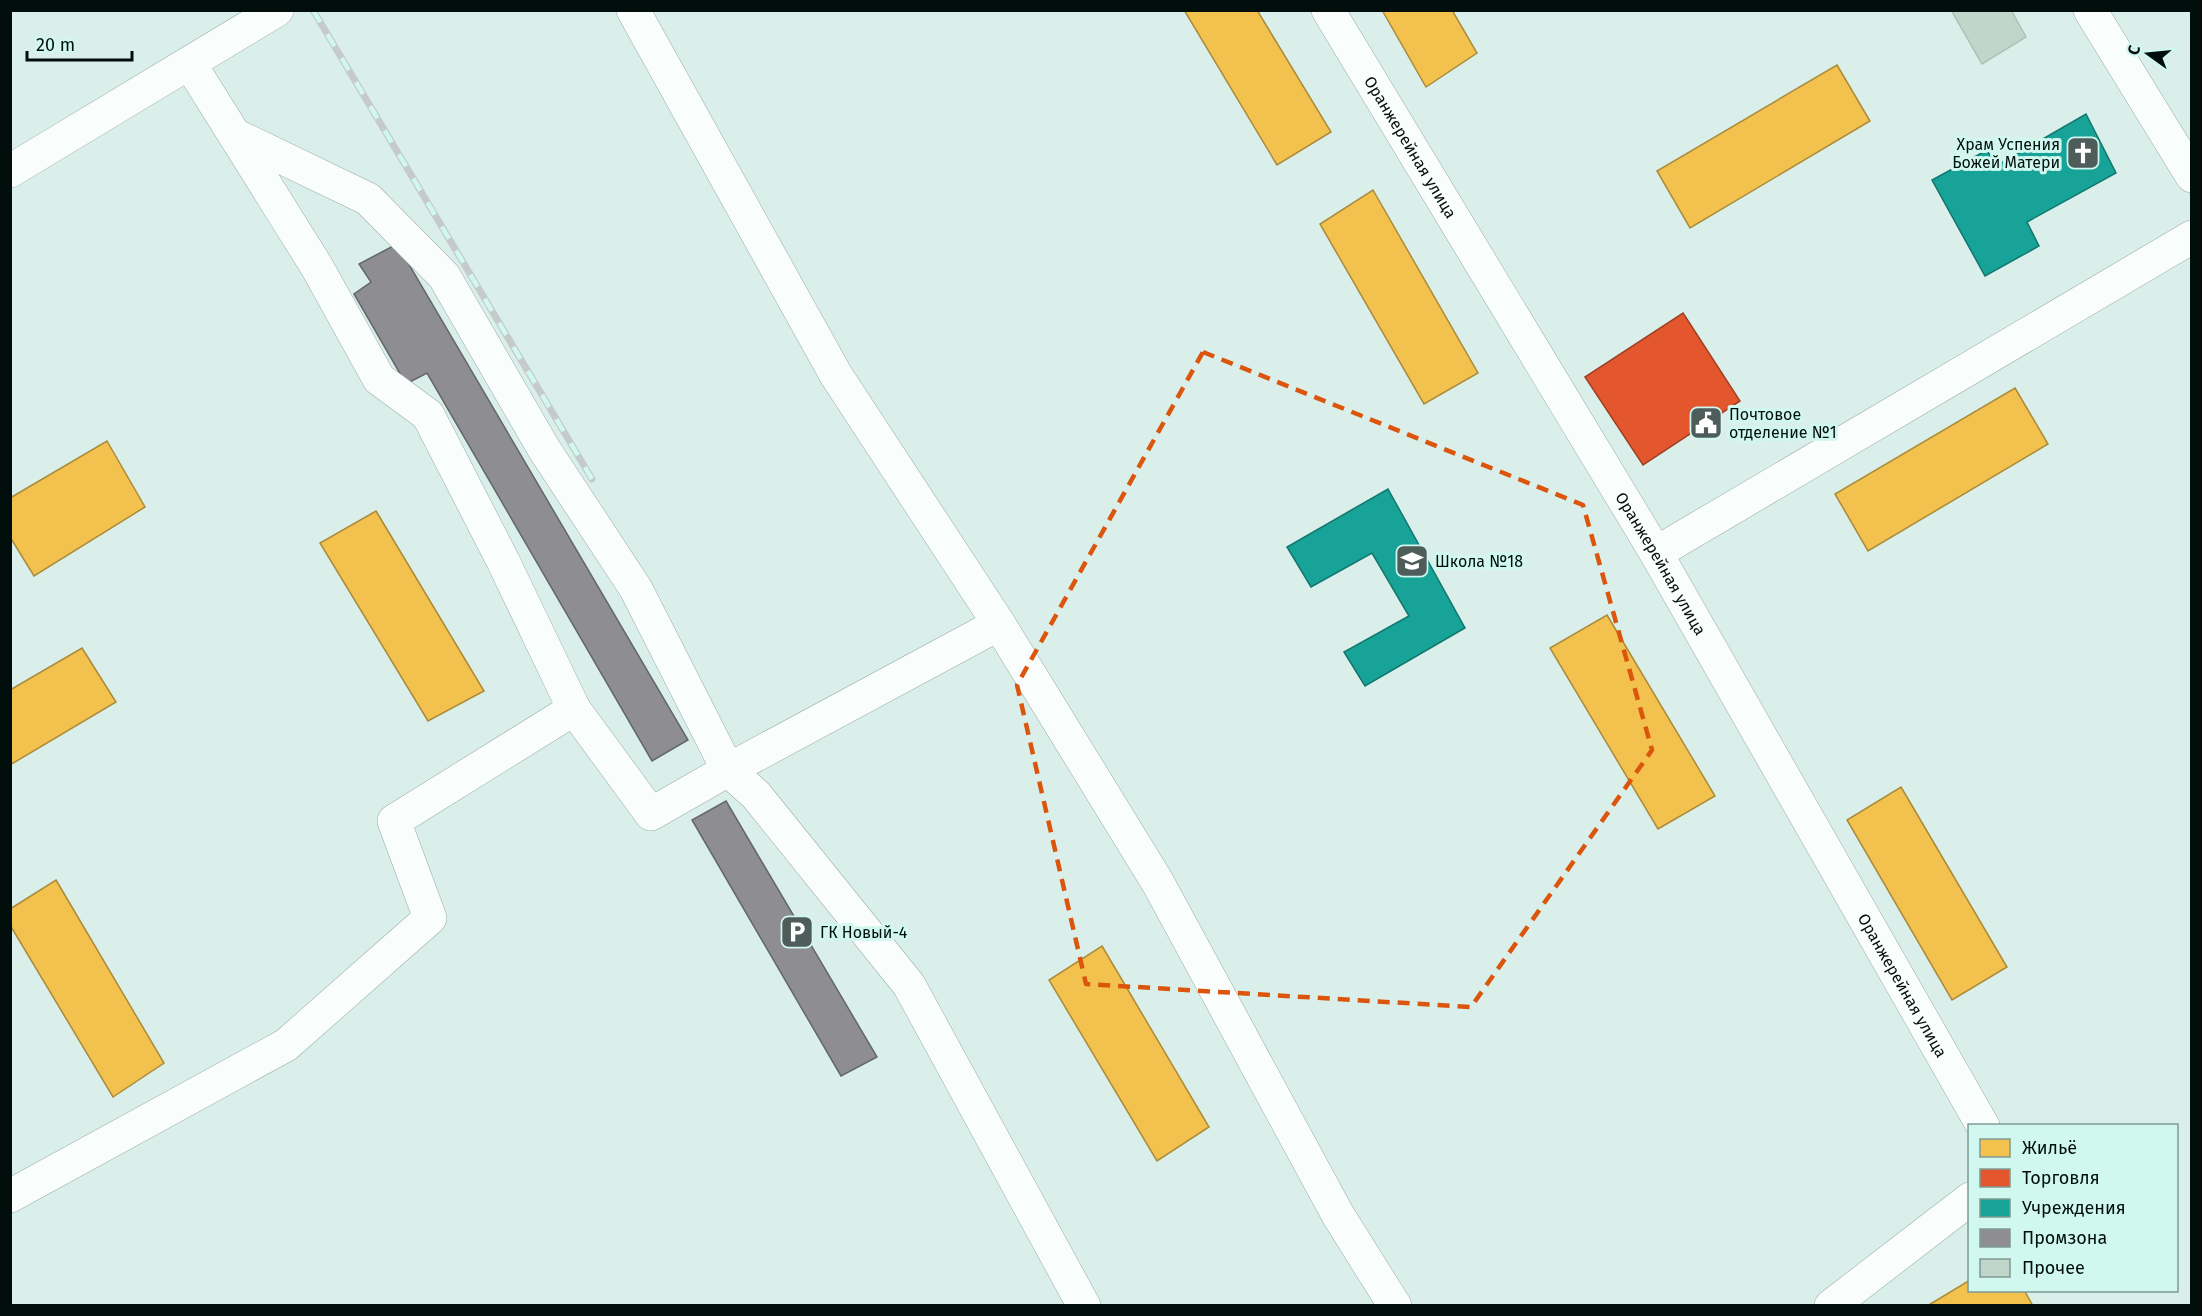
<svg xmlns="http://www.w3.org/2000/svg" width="2202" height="1316" viewBox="0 0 2202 1316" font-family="'Fira Sans',sans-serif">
<rect width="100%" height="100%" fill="#daefea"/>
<!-- homes -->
<g fill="#f2c14e" stroke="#aa8b3a" stroke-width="1.5">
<polygon points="1184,10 1257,10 1331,132 1277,165"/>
<polygon points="1382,10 1452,10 1477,53 1426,87"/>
<polygon points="1837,65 1870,121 1690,228 1657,171"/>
<polygon points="1373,190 1478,373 1424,404 1320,224"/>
<polygon points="2015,388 2048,444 1868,551 1835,494"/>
<polygon points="107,441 145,507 34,576 10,537 10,498"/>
<polygon points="376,511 484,691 428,721 320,543"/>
<polygon points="1607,615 1715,796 1658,829 1550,648"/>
<polygon points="82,648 116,702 10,765 10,690"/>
<polygon points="1901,787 2007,967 1952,1000 1847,820"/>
<polygon points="56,880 164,1063 113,1097 10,925 10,909"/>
<polygon points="1102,946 1209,1127 1157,1161 1049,980"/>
<polygon points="1970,1280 1970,1290 2024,1290 2033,1306 1927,1306"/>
</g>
<!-- shops -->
<polygon fill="#e4572e" stroke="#a04124" stroke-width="1.5" points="1683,313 1740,401 1643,465 1585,377"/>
<!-- public -->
<g fill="#17a398" stroke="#11766e" stroke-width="1.5">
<polygon points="2086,114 2116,173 2027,222 2039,246 1985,276 1932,180 1987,150 1996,166"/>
<polygon points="1388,489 1465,628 1365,686 1344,652 1409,616 1372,553 1311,587 1287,547"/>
</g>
<!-- industry -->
<g fill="#8d8d92" stroke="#63676a" stroke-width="1.5">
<polygon points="397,244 688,740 652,761 427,373 406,384 354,294 371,282 359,264"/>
<polygon points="726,801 877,1057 841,1076 692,820"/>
</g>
<!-- building -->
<polygon fill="#c1d6cb" stroke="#b0bfb8" stroke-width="1.5" points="1951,10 2011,10 2026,37 1982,64"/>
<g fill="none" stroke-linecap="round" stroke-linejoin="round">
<defs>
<g id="minor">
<polyline points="633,10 836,375 999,624 1158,883 1338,1215 1395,1306"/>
<path id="s1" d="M1328,10L1656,553L1983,1126"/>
<polyline points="2090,10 2192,176"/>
<polyline points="190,64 317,267 379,379 428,415 503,561 574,709 651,814 728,770 756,795 909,985 1084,1306"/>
<polyline points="235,135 368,199 444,276 544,449 636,589 728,770 999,624"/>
<polyline points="10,171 277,10"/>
<polyline points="1656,553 2192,237"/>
<polyline points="10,1196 286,1045 430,918 394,821 574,709"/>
<polyline points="1831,1306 1970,1199"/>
</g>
</defs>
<!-- minor casing -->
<use href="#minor" stroke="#9baca8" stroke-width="34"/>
<!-- minor -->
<use href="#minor" stroke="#f9fdfc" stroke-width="33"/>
<defs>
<polyline id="rail" points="313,10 592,479"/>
</defs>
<!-- rail casing -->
<use href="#rail" stroke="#c5cbca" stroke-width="7"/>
<!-- rail -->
<use href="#rail" stroke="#d1f8ef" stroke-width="4.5" stroke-dasharray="14" stroke-linecap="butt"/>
</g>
<!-- marked area -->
<path fill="none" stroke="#dc550c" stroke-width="4.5" stroke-dasharray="12 8" stroke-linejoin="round" d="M1203,352L1583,505L1652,750L1471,1007L1086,984L1017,685Z"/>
<!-- icons -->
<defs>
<symbol id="church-square" viewBox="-11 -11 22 22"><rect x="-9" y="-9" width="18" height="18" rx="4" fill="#4e5d5a" stroke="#d1f8ef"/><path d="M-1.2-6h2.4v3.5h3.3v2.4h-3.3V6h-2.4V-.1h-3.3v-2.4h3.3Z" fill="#fff"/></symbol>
<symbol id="civic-square" viewBox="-11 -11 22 22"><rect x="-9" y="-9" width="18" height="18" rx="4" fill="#4e5d5a" stroke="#d1f8ef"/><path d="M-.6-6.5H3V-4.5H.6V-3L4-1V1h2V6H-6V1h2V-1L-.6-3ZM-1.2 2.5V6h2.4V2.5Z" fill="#fff"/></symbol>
<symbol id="school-square" viewBox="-11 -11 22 22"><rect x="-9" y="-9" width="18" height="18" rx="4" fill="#4e5d5a" stroke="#d1f8ef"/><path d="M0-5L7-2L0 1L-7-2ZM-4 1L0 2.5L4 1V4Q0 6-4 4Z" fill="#fff"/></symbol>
<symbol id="parking-square" viewBox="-11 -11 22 22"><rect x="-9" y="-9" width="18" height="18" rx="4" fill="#4e5d5a" stroke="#d1f8ef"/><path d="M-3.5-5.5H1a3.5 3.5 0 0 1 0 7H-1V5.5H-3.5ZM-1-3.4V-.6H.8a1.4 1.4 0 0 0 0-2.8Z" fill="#fff"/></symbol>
</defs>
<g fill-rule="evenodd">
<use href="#church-square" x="2064" y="134" width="38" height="38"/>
<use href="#civic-square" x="1687" y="404" width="38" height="38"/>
<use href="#school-square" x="1393" y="542" width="38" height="38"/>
<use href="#parking-square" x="778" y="913" width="38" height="38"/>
</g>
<g text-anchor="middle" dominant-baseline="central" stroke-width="6" stroke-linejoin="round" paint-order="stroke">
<!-- poi labels -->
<g font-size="16" fill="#020e0c" stroke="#d1f8ef" text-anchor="start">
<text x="2060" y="144" text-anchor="end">Храм Успения<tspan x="2060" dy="18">Божей Матери</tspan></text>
<text x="1729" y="414">Почтовое<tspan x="1729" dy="18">отделение №1</tspan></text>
<text x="1435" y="561">Школа №18</text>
<text x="820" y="932">ГК Новый-4</text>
</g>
<!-- street labels -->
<g font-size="16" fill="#020e0c" stroke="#d1f8ef">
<text stroke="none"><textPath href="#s1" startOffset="160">Оранжерейная улица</textPath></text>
<text stroke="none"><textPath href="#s1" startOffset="646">Оранжерейная улица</textPath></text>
<text stroke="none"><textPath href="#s1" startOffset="1132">Оранжерейная улица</textPath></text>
</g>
</g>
<!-- border -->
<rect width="2202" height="1316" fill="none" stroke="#020e0c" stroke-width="24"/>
<!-- legend -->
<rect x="1968" y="1124" width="210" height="168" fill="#d1f8ef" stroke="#7e9a94" stroke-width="1.5"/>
<rect x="1980" y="1139" width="30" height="18" fill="#f2c14e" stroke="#7e9a94" stroke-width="1.5"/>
<text x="2022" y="1154" font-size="18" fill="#020e0c">Жильё</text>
<rect x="1980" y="1169" width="30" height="18" fill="#e4572e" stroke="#7e9a94" stroke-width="1.5"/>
<text x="2022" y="1184" font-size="18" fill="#020e0c">Торговля</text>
<rect x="1980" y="1199" width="30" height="18" fill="#17a398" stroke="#7e9a94" stroke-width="1.5"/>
<text x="2022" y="1214" font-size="18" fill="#020e0c">Учреждения</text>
<rect x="1980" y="1229" width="30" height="18" fill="#8d8d92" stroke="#7e9a94" stroke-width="1.5"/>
<text x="2022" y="1244" font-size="18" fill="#020e0c">Промзона</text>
<rect x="1980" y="1259" width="30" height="18" fill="#c1d6cb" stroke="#7e9a94" stroke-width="1.5"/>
<text x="2022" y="1274" font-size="18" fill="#020e0c">Прочее</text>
<!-- north arrow -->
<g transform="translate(2148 54) rotate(285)" stroke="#d1f8ef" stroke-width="4.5" paint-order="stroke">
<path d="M0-4.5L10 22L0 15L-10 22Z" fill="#020e0c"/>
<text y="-9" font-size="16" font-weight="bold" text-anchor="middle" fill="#020e0c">С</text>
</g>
<!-- scale -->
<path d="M27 51v9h105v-9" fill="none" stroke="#020e0c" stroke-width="3"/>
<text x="36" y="51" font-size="18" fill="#020e0c" stroke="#d1f8ef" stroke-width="4.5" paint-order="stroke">20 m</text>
</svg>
